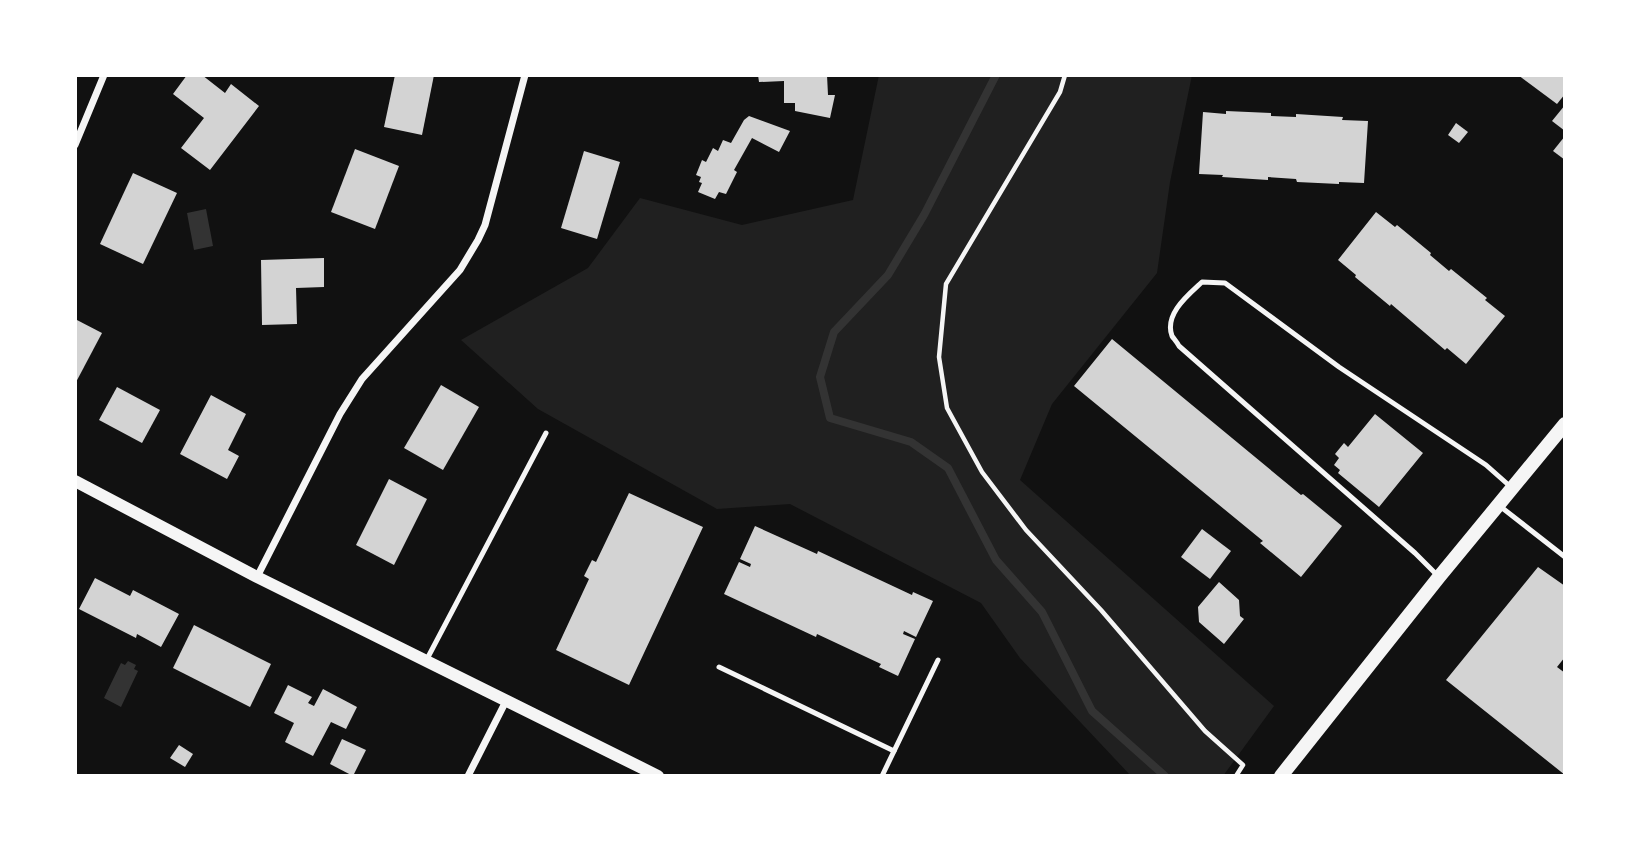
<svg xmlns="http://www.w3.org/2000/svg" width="1640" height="851" viewBox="0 0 1640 851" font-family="Inter,sans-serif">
<rect width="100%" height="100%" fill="#111"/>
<!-- green -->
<polygon fill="#202020" points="879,75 1192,75 1170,182 1157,273 1052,404 1020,480 1274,706 1223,776 1131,776 1020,658 981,603 790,504 717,509 538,409 461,340 588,268 640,198 742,225 853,200"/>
<!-- water -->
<g fill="#333">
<polygon points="206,209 213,246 194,250 187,213"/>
<polygon points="128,661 136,665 134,669 138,671 121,707 104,698 121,663 125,665"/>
</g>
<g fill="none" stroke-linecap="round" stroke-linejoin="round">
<!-- stream -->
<polyline stroke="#333" stroke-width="8" points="996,75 924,215 888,275 834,332 820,377 830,418 911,442 948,468 996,560 1042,612 1092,711 1165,776"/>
</g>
<!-- building -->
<g fill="#d3d3d3">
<polygon points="187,75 202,75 225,93 231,84 259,106 210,170 181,148 204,118 173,94"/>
<polygon points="395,75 434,75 422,135 384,127"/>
<polygon points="758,75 827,75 828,95 835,95 830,118 795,111 795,103 784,103 784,81 759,82"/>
<polygon points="1518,75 1565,75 1565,94 1557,104"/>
<polygon points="1565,105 1565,131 1552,121"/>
<polygon points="1226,111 1271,113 1271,116 1296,117 1296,114 1343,117 1342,120 1368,121 1364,183 1339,182 1339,184 1297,182 1296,179 1268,177 1268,180 1222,177 1223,175 1199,174 1203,112 1226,114"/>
<polygon points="749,116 790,131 779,152 752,138 734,170 737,172 726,194 719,192 715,199 698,192 702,183 699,182 701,177 696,175 702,160 706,162 713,148 718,151 723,140 731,143 744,120"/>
<polygon points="1456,123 1468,132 1459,143 1448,135"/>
<polygon points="1565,136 1565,160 1553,151"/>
<polygon points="355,149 399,166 375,229 331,212"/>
<polygon points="584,151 620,162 597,239 561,228"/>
<polygon points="133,173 177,193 143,264 100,244"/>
<polygon points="1376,212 1395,227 1397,225 1431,253 1430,255 1449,271 1451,269 1487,298 1485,300 1505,316 1466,364 1447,348 1445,350 1391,304 1390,306 1355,277 1356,275 1338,260"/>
<polygon points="324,258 324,287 296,288 297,324 262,325 261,260"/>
<polygon points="75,319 102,333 75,384"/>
<polygon points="1112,339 1301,495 1303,494 1342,526 1301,577 1260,543 1263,541 1074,386"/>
<polygon points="441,385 479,407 443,470 404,448"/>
<polygon points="117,387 160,410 142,443 99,420"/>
<polygon points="211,395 246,414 228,450 239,456 227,479 180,454"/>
<polygon points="1375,414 1423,453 1379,507 1338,473 1340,470 1334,465 1339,458 1335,454 1344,443 1348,447"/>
<polygon points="389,479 427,499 394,565 356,545"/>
<polygon points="629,493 703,527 629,685 556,650 589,579 584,576 592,560 596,562"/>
<polygon points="755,526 817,554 818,551 912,595 913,592 933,601 916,637 904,631 903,634 915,639 898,676 879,667 881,664 817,634 816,637 724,594 739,562 750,567 751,564 740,559"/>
<polygon points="1202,529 1231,551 1210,579 1181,557"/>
<polygon points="1538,567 1565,586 1565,657 1557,667 1565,673 1565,775 1446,680"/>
<polygon points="95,578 130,596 133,590 179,614 161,647 137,634 136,638 79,609"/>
<polygon points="1219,582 1239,600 1240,616 1244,619 1224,644 1199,622 1198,607"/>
<polygon points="194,625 271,664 250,707 173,668"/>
<polygon points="288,685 312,697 308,703 314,706 323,689 357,707 346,729 331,722 313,756 285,742 294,723 274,713"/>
<polygon points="342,739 366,750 353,776 330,764"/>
<polygon points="179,745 193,754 185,767 170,758"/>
</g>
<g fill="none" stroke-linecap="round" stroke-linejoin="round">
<!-- path -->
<polyline stroke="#f5f5f5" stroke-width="4.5" points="1065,75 1060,92 946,284 939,357 947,408 982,472 1026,530 1101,610 1205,731 1243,765 1236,776"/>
<!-- service -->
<g stroke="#f5f5f5" stroke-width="5">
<polyline points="1501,507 1565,557"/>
<path d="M1437,575L1415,553L1179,346C1177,342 1174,339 1172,336C1164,314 1188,295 1202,282L1225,283L1339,367L1486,465L1512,488"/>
<polyline points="427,659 546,433"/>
<polyline points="719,667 894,751"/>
<polyline points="882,776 938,660"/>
</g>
<!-- minor -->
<g stroke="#f5f5f5" stroke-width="7">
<polyline points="75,145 104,75"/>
<polyline points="257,577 340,414 362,379 460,270 478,240 485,225 525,75"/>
<polyline points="468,776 506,701"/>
</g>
<!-- tertiary -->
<polyline stroke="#f5f5f5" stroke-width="12" points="75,481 257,577 658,776"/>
<!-- secondary -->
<polyline stroke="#f5f5f5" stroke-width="14" points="1281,776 1439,577 1565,424"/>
</g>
<!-- border -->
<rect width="1640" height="851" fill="none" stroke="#ffffff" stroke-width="154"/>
</svg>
